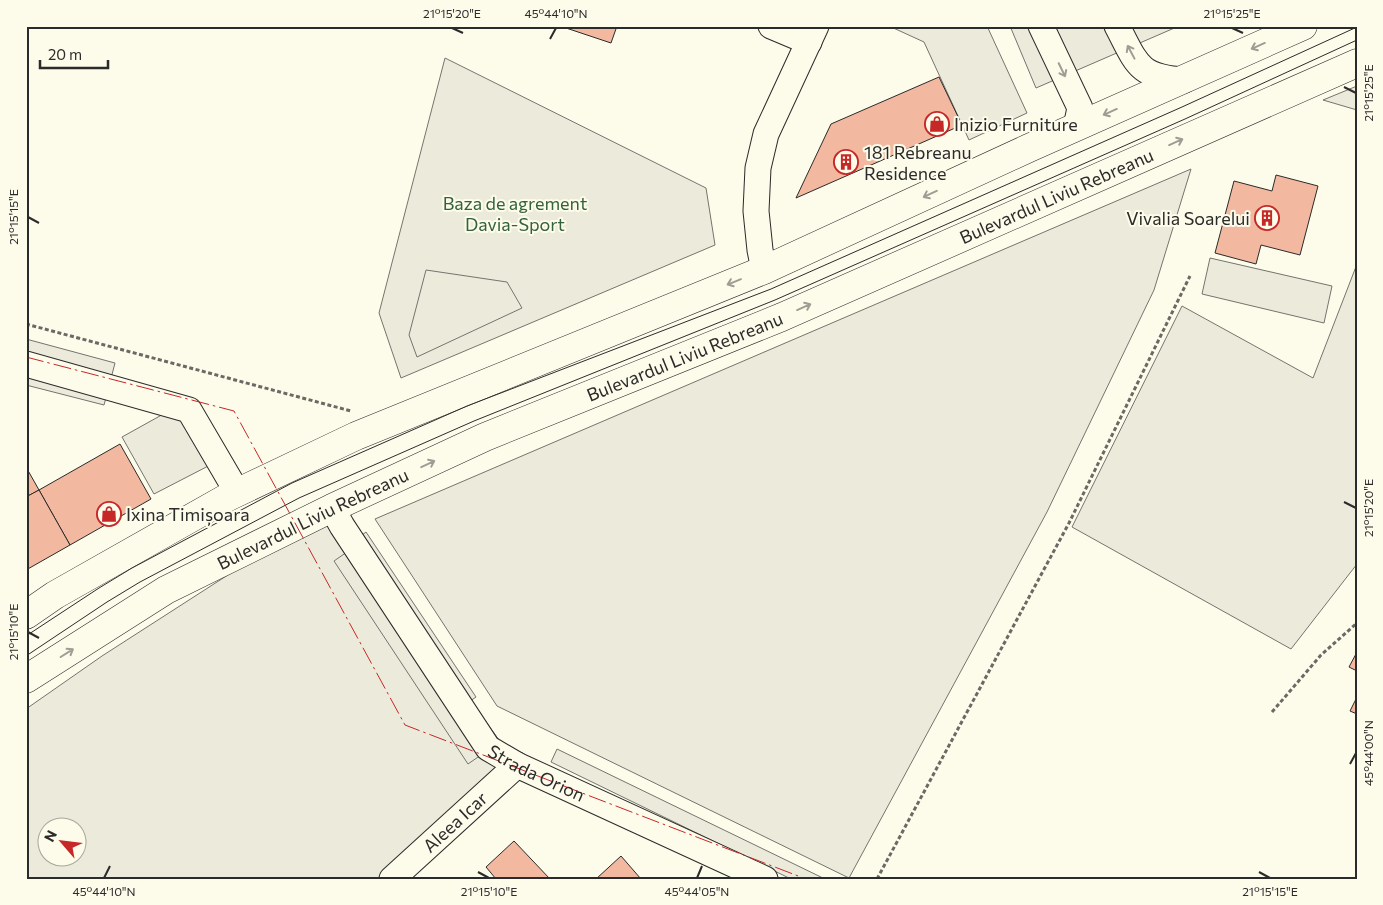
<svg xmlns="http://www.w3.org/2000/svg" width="1383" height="905" viewBox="0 0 1383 905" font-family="Commissioner,sans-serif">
<rect width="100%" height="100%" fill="#fdfbea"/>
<!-- green -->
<g fill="#ecebdb" stroke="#74746e" fill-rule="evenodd">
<polygon points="445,58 706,188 715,245 401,378 379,313"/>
<polygon points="1357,86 1357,110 1323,100"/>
<polygon points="1191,169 1154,290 1047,512 849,878 497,706 375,519"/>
<polygon points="1357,264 1357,564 1291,649 1072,527 1182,306 1313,378"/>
<path d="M332,508L517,765L392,879H26V709L102,656ZM48,828H78V858H48Z"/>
</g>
<!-- parking -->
<g fill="#eceadb" stroke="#74746e">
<polygon points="889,26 987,26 1027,113 969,140 924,42"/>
<polygon points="1010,26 1179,26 1036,88"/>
<polygon points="1210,258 1332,286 1324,323 1202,294"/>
<polygon points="426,270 507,282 522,308 417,357 409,335"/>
<polygon points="26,339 115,363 104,405 26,385"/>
<polygon points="167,412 195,427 216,462 154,494 122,437"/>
<polygon points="366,532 476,697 466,704 357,539"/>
<polygon points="347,552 481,755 468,764 334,561"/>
<polygon points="557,749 825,879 791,879 551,762"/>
</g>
<!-- building -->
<g fill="#f2b8a0" stroke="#2b2b2b">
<polygon points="560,26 617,26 611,43"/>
<polygon points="939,77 962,125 796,198 831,124"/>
<polygon points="1276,175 1318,186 1300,255 1261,245 1256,264 1215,253 1234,181 1272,191"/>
<polygon points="120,444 151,499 70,545 39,490"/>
<polygon points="26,467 39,490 26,497"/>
<polygon points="39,490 70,545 26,570 26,497"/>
<polygon points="1357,652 1357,671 1349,667"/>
<polygon points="1357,697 1357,714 1350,711"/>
<polygon points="514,841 550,879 496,879 486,867"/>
<polygon points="621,856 641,879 596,879"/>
</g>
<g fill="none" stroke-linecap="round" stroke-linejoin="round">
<defs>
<g id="minor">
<polyline points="771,26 809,42"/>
<polyline points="1041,26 1080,108 1076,127"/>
<path d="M1117,26C1137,64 1138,77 1184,80"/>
<polyline points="764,270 760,250 756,211 758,168 766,134 816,26"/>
<polyline points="26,364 189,410 237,492"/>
<path id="s1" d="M332,508L342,526L488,748L517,765L765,879"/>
<path id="s2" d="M392,879L517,765"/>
</g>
<g id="major">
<polyline points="26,615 55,595 230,496 356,436 764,270 1029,148 1303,26"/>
<path id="s3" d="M26,679L166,590L332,508L485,437L782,317L1357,63"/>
</g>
</defs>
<!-- minor casing -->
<use href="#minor" stroke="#2b2b2b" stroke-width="27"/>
<!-- major casing -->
<use href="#major" stroke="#2b2b2b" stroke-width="29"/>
<!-- path -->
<g stroke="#6a6964" stroke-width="3" stroke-dasharray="4 2.5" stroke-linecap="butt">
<polyline points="26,324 351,411"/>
<polyline points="1272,712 1321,655 1357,623"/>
<polyline points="877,879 1069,523 1190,276"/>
</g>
<!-- minor -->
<use href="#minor" stroke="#fdfbea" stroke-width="25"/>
<!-- major -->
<use href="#major" stroke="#fdfbea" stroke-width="28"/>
<!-- tram -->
<g stroke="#2b2b2b" stroke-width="1">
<polyline points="26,636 99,588 132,568 292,483 467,406 771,289 1182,107 1357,27"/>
<polyline points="26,656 107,602 140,582 299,498 474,421 775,300 1185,119 1357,40"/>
</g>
<!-- power -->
<polyline stroke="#c62828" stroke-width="1" stroke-dasharray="18 4 2.5 4" stroke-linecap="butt" points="26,357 234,411 405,725 806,879"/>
</g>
<!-- one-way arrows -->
<defs><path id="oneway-shaft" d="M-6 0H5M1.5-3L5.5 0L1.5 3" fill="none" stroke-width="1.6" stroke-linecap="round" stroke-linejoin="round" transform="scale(1.25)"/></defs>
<g stroke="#9e9d94">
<use href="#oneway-shaft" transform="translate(1258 46) rotate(156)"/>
<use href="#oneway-shaft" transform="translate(1131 52) rotate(-118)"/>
<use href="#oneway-shaft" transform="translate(1062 70) rotate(64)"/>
<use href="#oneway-shaft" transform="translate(1110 112) rotate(156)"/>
<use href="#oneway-shaft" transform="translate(1176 142) rotate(-24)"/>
<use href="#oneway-shaft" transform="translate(930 194) rotate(155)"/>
<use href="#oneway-shaft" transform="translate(734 282) rotate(158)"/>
<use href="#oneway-shaft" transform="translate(804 307) rotate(-24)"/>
<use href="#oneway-shaft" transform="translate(428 464) rotate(-25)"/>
<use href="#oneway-shaft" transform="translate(67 653) rotate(-32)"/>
</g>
<!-- ticks -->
<path fill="none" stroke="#2b2b2b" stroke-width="2" d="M452,28L463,33M1232,28L1243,33M550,39L556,28M1344,87L1356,93M28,217L39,223M1344,502L1356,508M28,632L39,638M1350,764L1356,753M478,872L489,878M1259,872L1270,878M104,878L110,866M697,878L702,866"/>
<!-- icons -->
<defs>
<symbol id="shop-ring" viewBox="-11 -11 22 22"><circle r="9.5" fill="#fdfbea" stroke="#c62828" stroke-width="1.5"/><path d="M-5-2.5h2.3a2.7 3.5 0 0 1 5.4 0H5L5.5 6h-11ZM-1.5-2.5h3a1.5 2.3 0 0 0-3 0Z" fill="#c62828"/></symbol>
<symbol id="building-ring" viewBox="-11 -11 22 22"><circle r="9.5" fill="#fdfbea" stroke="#c62828" stroke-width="1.5"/><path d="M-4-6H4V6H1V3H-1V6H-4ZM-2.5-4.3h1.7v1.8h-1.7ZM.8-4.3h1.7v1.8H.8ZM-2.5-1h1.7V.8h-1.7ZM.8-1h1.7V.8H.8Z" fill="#c62828"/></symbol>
</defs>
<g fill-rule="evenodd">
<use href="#shop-ring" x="923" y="110" width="28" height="28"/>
<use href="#building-ring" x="832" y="148" width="28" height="28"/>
<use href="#building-ring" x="1253" y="204" width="28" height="28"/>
<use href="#shop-ring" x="95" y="500" width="28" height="28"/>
</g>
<g text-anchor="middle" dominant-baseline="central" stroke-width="4" stroke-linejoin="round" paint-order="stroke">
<!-- poi labels -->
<g font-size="18" fill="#2b2b2b" stroke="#fdfbea" text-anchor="start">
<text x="954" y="124">Inizio Furniture</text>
<text x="864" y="152">181 Rebreanu<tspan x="864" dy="21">Residence</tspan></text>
<text x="1250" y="218" text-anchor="end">Vivalia Soarelui</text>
<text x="126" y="514">Ixina Timișoara</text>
</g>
<!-- street labels -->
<g font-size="18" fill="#2b2b2b" stroke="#fdfbea">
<text stroke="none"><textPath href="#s3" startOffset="1140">Bulevardul Liviu Rebreanu</textPath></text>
<text stroke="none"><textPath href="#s3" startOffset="735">Bulevardul Liviu Rebreanu</textPath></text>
<text stroke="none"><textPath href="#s3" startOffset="329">Bulevardul Liviu Rebreanu</textPath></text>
<text stroke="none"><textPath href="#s1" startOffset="341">Strada Orion</textPath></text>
<text stroke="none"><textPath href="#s2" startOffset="85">Aleea Icar</textPath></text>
</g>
<!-- park labels -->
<g font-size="18" fill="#34623c" stroke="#fdfbea">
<text x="515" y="203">Baza de agrement<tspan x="515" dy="21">Davia-Sport</tspan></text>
</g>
</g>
<!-- border -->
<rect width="1383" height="905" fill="none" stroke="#fdfbea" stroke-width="55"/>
<!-- north arrow -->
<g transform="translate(62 842) rotate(298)"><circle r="24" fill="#fdfbea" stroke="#a9a89e"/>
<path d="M0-4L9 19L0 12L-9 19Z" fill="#c62828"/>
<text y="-8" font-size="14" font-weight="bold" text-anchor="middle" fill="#2b2b2b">N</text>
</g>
<!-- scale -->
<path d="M40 60v8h68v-8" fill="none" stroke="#2b2b2b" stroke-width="2.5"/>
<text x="48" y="60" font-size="15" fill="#2b2b2b" stroke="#fdfbea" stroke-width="4" paint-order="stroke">20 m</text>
<rect x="28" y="28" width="1328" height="850" fill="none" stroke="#2b2b2b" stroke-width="2"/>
<g font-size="12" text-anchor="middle" fill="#2b2b2b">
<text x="452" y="18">21°15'20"E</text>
<text x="556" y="18">45°44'10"N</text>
<text x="1232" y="18">21°15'25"E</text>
<text transform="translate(1369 93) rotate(-90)" y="4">21°15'25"E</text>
<text transform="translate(14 217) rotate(-90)" y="4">21°15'15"E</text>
<text transform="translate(1369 508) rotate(-90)" y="4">21°15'20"E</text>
<text transform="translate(14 632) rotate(-90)" y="4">21°15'10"E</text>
<text transform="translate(1369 753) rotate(-90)" y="4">45°44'00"N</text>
<text x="104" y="896">45°44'10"N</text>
<text x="489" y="896">21°15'10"E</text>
<text x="697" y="896">45°44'05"N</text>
<text x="1270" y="896">21°15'15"E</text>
</g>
</svg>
